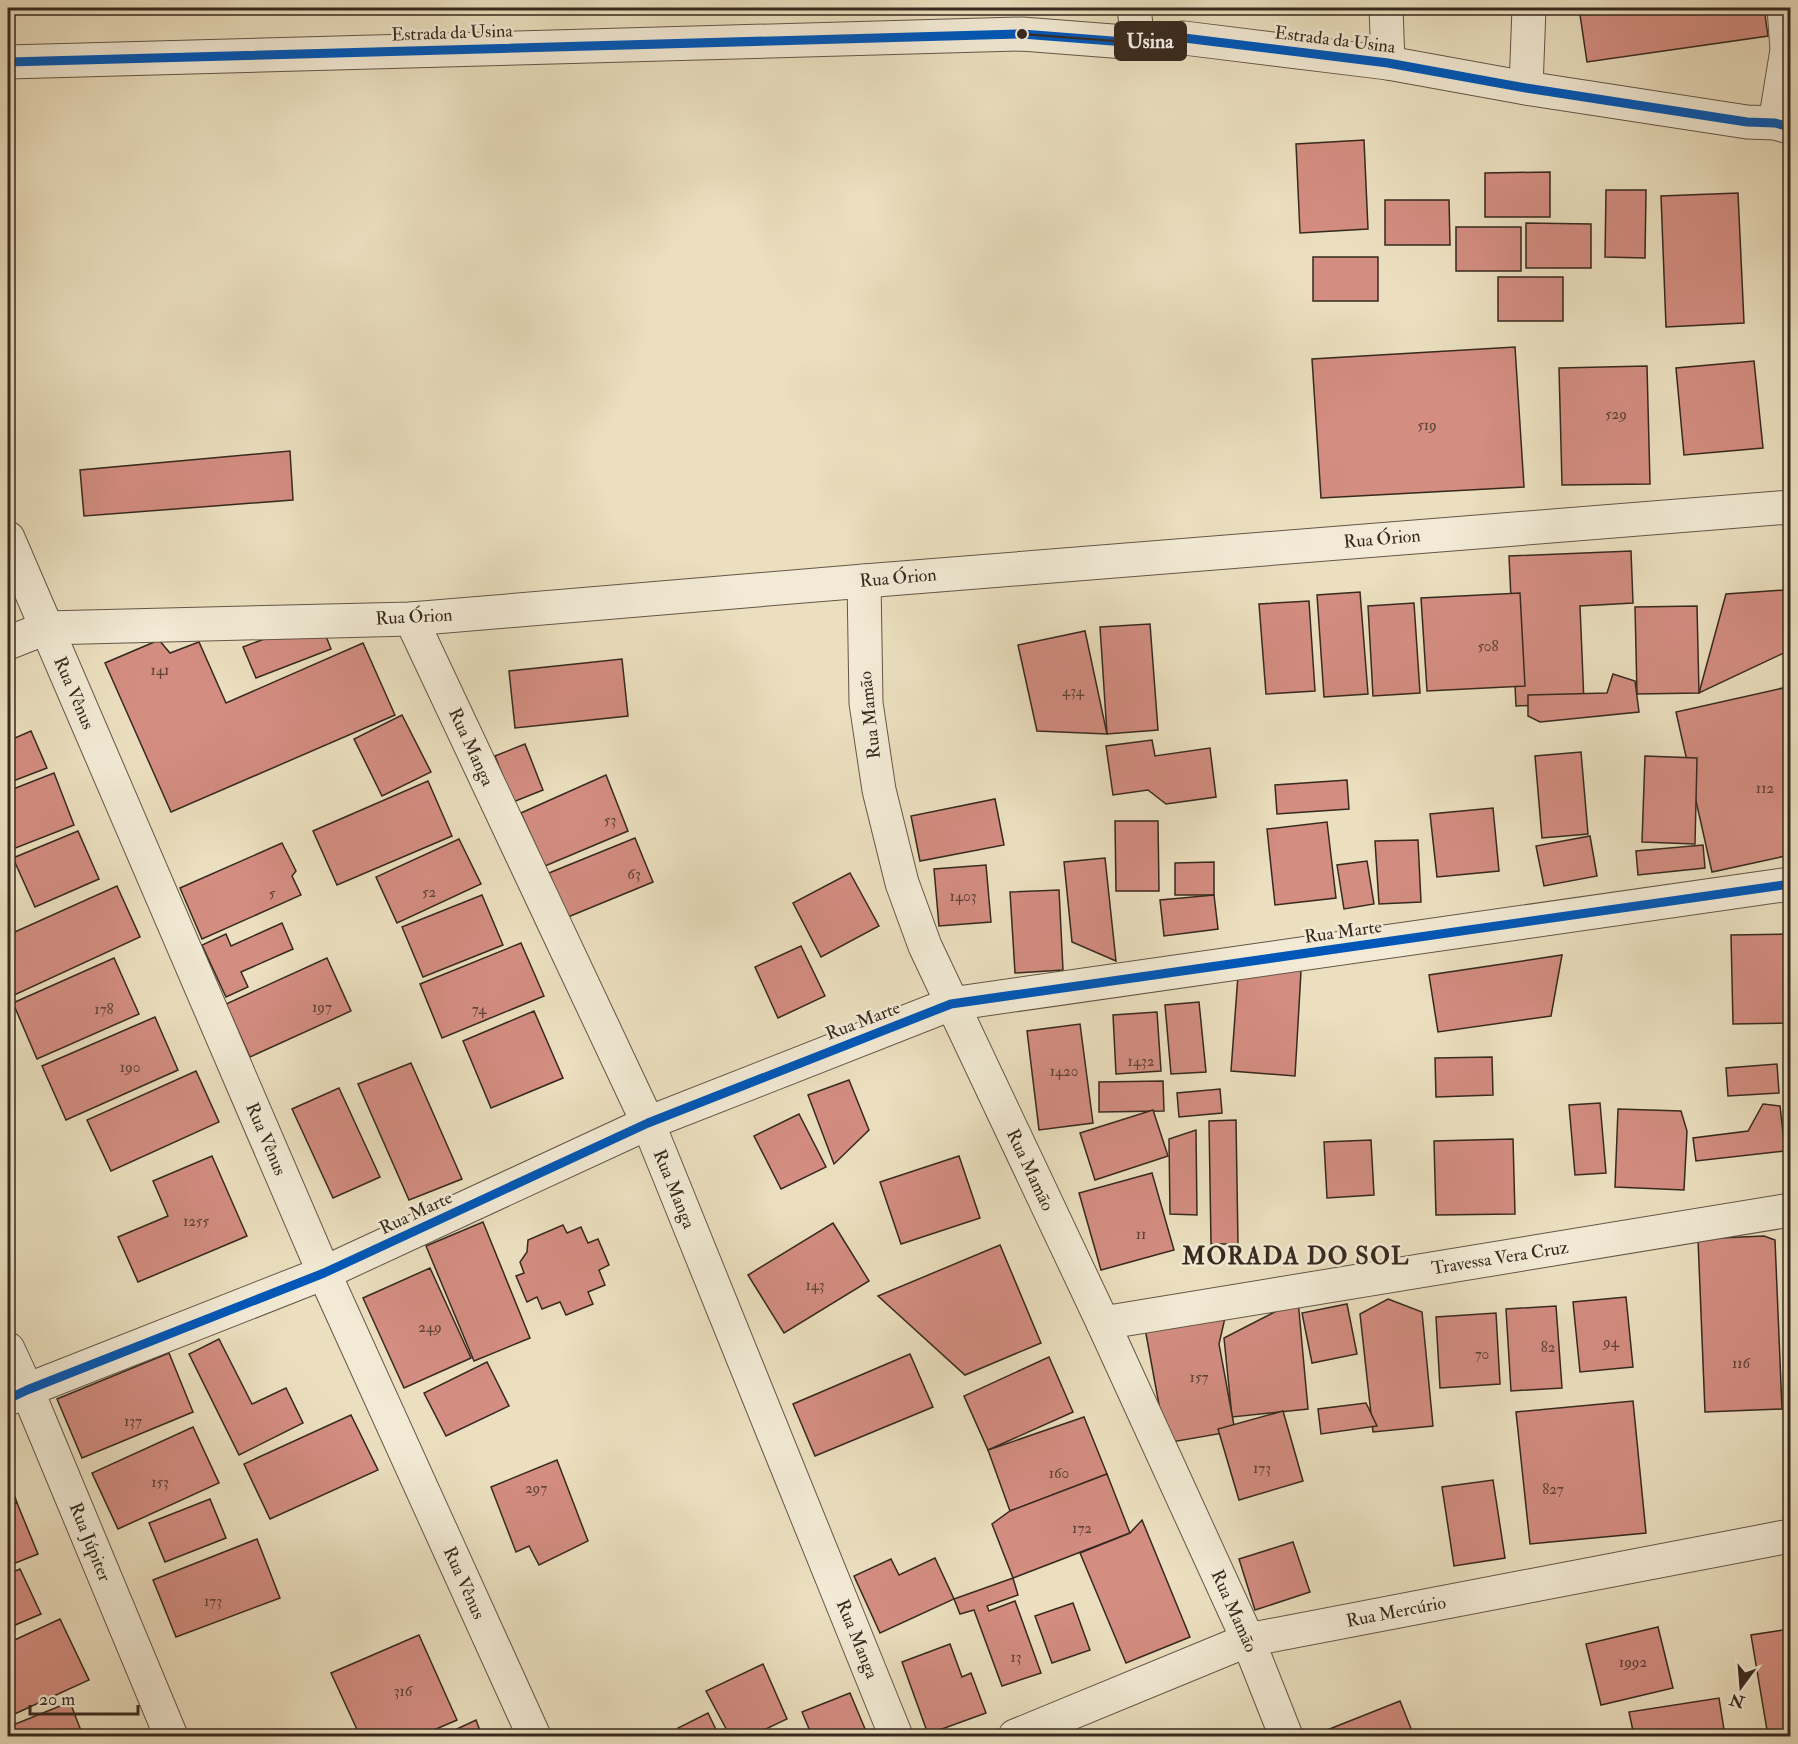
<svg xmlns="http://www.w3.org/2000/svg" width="1798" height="1744" viewBox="0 0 1798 1744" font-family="'IM FELL Double Pica',serif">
<rect width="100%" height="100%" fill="#ebdfbf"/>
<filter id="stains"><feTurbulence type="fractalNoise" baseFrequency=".00333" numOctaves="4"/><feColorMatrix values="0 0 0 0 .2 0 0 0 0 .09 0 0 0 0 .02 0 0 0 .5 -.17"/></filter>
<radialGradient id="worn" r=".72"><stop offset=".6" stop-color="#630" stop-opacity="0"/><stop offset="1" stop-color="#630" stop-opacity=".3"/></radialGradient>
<!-- building -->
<g fill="#d38d81" stroke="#37291f" stroke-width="1.5">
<polygon points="1579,8 1764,8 1768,36 1587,62"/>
<polygon points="1364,140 1368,229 1300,233 1296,144"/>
<polygon points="1550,172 1550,217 1485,217 1485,173"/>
<polygon points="1606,190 1646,190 1645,258 1605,257"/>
<polygon points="1738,193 1744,323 1666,327 1661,196"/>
<polygon points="1385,200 1449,200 1450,245 1385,245"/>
<polygon points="1526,223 1591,224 1591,268 1526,268"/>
<rect x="1456" y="227" width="65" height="44"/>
<rect x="1313" y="257" width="65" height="44"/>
<rect x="1498" y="277" width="65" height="44"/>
<polygon points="1515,347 1524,487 1321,498 1312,359"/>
<polygon points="1754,361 1763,448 1684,455 1676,368"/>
<polygon points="1647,366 1650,484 1562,485 1559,368"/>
<polygon points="290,451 293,500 84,516 80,470"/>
<polygon points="1631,551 1633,603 1580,606 1584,703 1516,706 1509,556"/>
<polygon points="1784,590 1788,651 1699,693 1726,594"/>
<polygon points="1360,592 1368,694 1324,697 1317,595"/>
<polygon points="1520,593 1525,686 1427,691 1421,598"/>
<polygon points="1309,601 1315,691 1266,694 1259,604"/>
<polygon points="1414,603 1420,693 1373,696 1368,606"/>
<polygon points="1697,606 1699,693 1637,694 1635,607"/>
<polygon points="321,623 331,649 256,678 243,647 301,625"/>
<polygon points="1150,624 1158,730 1107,734 1100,627"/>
<polygon points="1085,631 1107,734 1037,731 1018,645"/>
<polygon points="159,640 170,653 199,642 226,703 363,643 395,715 171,812 105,663"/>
<polygon points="622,659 628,716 515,728 509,671"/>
<polygon points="1613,674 1635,681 1639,712 1540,722 1528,716 1528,695 1607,693"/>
<polygon points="1783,688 1790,720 1790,855 1712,872 1676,712"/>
<polygon points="402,715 431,772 382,796 354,739"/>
<polygon points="31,731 47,768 8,783 8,741"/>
<polygon points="1152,740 1155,756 1210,748 1216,797 1166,804 1148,790 1113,795 1106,746"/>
<polygon points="525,744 543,790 513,802 495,756"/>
<polygon points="1581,752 1588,834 1542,838 1535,756"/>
<polygon points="1645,756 1697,758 1695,844 1642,842"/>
<polygon points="54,773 74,825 8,851 8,791"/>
<polygon points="606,775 628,831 545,866 521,813"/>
<polygon points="1347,780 1349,809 1277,814 1275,785"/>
<polygon points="428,781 452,836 337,885 313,831"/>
<polygon points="995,799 1004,845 920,861 911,816"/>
<polygon points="1493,808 1499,871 1437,877 1430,814"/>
<polygon points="1115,821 1158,821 1159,891 1116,891"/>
<polygon points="1327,822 1336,898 1275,905 1267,829"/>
<polygon points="78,831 99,879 35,907 13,858"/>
<polygon points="1590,836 1597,876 1544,886 1536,846"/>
<polygon points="635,838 653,882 568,917 549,873"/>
<polygon points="459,839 481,884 397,923 376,877"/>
<polygon points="1418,840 1421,902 1379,904 1375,841"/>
<polygon points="282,843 296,871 292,876 301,895 202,939 180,888"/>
<polygon points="1703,845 1705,868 1638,875 1636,851"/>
<polygon points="1105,858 1116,961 1072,942 1064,862"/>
<polygon points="1367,861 1374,904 1344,909 1337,865"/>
<polygon points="1214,862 1214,895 1175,895 1175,863"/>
<polygon points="986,865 991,922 939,926 934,869"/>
<polygon points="850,873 879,926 821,957 793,903"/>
<polygon points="117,886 140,937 10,997 8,990 8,935"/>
<polygon points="1059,890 1063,970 1015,973 1010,892"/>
<polygon points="482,895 503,945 423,977 402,927"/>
<polygon points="1214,895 1218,929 1164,936 1160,900"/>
<polygon points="282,923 293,949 241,972 248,987 226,997 202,945 226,934 231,946"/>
<polygon points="1790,934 1790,1023 1733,1024 1731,935"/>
<polygon points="521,943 544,996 442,1038 420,984"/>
<polygon points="801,946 825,996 778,1018 755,967"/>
<polygon points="1302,954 1295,1076 1231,1071 1238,975"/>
<polygon points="1562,955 1551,1016 1438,1032 1429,975"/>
<polygon points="114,958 139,1014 37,1059 13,1003"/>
<polygon points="327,958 351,1011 250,1057 226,1004"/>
<polygon points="1199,1002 1206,1072 1171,1074 1165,1005"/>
<polygon points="534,1011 563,1078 491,1108 463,1041"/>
<polygon points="1157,1012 1161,1071 1116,1074 1113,1015"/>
<polygon points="155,1017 178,1070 66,1120 42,1066"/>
<polygon points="1080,1024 1093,1123 1039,1130 1027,1031"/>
<polygon points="1492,1057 1493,1095 1436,1097 1435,1058"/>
<polygon points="411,1063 462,1179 409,1200 358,1084"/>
<polygon points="1777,1064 1779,1093 1728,1096 1726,1068"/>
<polygon points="196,1071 219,1122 111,1171 87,1120"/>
<polygon points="849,1080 869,1130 834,1164 808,1095"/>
<polygon points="1163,1081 1164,1111 1099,1112 1099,1082"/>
<polygon points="339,1088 380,1177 333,1198 292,1109"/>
<polygon points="1220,1089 1222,1113 1179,1117 1177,1093"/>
<polygon points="1600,1103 1606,1173 1575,1175 1569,1105"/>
<polygon points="1763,1104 1780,1106 1785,1151 1696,1161 1693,1138 1748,1131"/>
<polygon points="1618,1109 1681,1111 1687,1131 1684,1190 1615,1187"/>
<polygon points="1153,1110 1168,1156 1095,1180 1080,1133"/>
<polygon points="799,1114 826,1167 781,1189 754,1136"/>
<polygon points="1236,1120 1238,1244 1211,1244 1209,1121"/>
<polygon points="1196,1130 1197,1215 1170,1214 1169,1139"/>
<polygon points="1513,1139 1515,1214 1436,1215 1434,1141"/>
<polygon points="1371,1140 1374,1195 1327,1198 1324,1142"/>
<polygon points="212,1156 247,1236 138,1282 118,1237 168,1216 153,1181"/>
<polygon points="959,1156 980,1218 901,1244 880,1182"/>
<polygon points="1152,1173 1174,1250 1101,1270 1079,1193"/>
<polygon points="483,1222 530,1338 474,1361 426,1246"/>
<polygon points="833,1223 869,1281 784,1333 748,1275"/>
<polygon points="563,1225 567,1233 581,1227 588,1243 598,1239 609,1265 599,1270 605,1285 588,1292 593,1304 566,1315 560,1302 542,1309 537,1297 527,1302 516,1276 524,1273 520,1262 527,1252 528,1240"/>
<polygon points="1764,1236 1775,1240 1782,1409 1705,1412 1698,1239"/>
<polygon points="1000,1245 1041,1343 965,1375 878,1296"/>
<polygon points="430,1268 471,1358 404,1388 363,1298"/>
<polygon points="1626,1297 1633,1367 1580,1372 1573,1302"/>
<polygon points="1388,1299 1422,1312 1433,1426 1373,1432 1360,1314"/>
<polygon points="1298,1300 1308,1409 1232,1417 1224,1338"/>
<polygon points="1347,1304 1357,1354 1312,1363 1302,1313"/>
<polygon points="1556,1306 1562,1388 1511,1391 1506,1309"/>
<polygon points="1227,1309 1219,1344 1235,1431 1166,1443 1144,1323"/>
<polygon points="1496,1313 1500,1384 1440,1388 1436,1317"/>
<polygon points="219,1339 252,1404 286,1388 303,1423 239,1455 189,1354"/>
<polygon points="169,1353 193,1412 82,1458 57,1399"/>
<polygon points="910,1354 933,1407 815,1456 793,1404"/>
<polygon points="1049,1357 1073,1412 988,1450 964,1396"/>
<polygon points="487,1362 509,1406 446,1436 424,1393"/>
<polygon points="1633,1401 1646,1533 1530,1544 1516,1412"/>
<polygon points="1366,1403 1377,1426 1321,1434 1318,1409"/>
<polygon points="1283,1411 1303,1481 1239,1500 1218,1429"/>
<polygon points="351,1415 378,1470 270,1519 244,1464"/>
<polygon points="1084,1417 1107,1474 1010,1511 988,1450"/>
<polygon points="193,1427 219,1483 118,1529 92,1473"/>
<polygon points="557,1460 588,1541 539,1565 529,1546 516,1552 491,1487"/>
<polygon points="1107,1474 1130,1533 1013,1578 992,1524 1010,1511"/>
<polygon points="8,1475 17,1503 8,1506"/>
<polygon points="1493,1480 1505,1558 1454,1566 1442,1487"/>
<polygon points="210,1499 226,1538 165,1562 149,1523"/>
<polygon points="17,1503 38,1554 8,1566 8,1506"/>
<polygon points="1142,1520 1190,1637 1126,1663 1080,1553 1130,1533"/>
<polygon points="257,1539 280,1598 176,1637 153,1580"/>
<polygon points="1293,1542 1310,1592 1255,1610 1239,1559"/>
<polygon points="935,1558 954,1599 880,1633 854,1576 891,1559 899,1575"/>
<polygon points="20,1569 41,1614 8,1628 8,1574"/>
<polygon points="1013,1578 1018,1595 987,1606 989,1611 1015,1601 1041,1673 1002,1686 974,1610 960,1614 954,1599"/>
<polygon points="1073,1603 1090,1650 1052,1663 1035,1616"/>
<polygon points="60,1619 89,1680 8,1717 8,1643"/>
<polygon points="1658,1627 1673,1688 1601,1705 1586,1644"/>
<polygon points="1790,1629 1790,1735 1768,1736 1751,1635"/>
<polygon points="419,1635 457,1720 420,1736 360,1736 331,1673"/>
<polygon points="950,1644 962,1677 971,1673 986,1713 928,1734 902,1662"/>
<polygon points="763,1664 787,1719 751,1736 730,1736 706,1691"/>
<polygon points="850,1693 868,1736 812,1736 802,1712"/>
<polygon points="1719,1698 1725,1736 1634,1736 1629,1712"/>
<polygon points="1400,1701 1414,1736 1318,1736 1317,1734"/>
<polygon points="70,1702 83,1736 8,1736 8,1727"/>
<polygon points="708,1713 719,1736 682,1736 678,1728"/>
<polygon points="476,1720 482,1736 442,1736"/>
</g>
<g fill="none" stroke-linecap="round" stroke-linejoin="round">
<defs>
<g id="minor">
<polyline points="1134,8 1138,43"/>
<polyline points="1386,8 1388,63"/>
<polyline points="8,62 1022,34 1138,43 1184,38 1388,63 1526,88 1747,122 1775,123 1790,127"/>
<polyline points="1526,88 1529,8"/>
<polyline points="1775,123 1787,50 1784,8"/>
<polyline points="8,538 324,1273 534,1736"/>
<polyline points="864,581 866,703 879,790 902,883 925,946 1103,1323 1248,1640 1286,1736"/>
<polyline points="411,619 648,1123 896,1736"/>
<polyline points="8,643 46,628 411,619 864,581 1790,507"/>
<polyline points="1103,1323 1790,1210"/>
<polyline points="8,1349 27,1390 171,1736"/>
<polyline points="8,1399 27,1390 324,1273 648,1123 951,1004 1790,884"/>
<polyline points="1015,1736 1248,1640 1790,1536"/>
</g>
</defs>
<!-- minor casing -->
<use href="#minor" stroke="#645647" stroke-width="35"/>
<!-- minor -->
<use href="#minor" stroke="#f2ead5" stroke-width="33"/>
<defs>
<g id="cycleway">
<polyline points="8,62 1022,34 1138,43 1184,38 1388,63 1526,88 1747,122 1775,123 1790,127"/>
<polyline points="8,1399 27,1390 324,1273 648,1123 951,1004 1790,884"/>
</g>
</defs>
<!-- cycleway casing -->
<use href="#cycleway" stroke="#f2ead5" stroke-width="13"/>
<!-- cycleway -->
<use href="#cycleway" stroke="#0057b8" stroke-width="9"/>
</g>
<g text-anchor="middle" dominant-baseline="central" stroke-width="5" stroke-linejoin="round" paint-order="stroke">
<!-- number labels -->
<g font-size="15" fill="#5e4238">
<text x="1616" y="414">529</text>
<text x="1427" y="425">519</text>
<text x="1488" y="646">508</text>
<text x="160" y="670">141</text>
<text x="1073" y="691">434</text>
<text x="1765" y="788">112</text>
<text x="610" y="820">53</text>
<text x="634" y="874">63</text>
<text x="429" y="892">52</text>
<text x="272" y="893">5</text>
<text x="963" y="896">1403</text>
<text x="322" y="1007">197</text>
<text x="104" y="1009">178</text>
<text x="479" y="1009">74</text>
<text x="1141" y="1061">1432</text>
<text x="130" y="1067">190</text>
<text x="1064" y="1071">1420</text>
<text x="196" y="1221">1255</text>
<text x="1141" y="1234">11</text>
<text x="815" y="1285">143</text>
<text x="430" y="1327">249</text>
<text x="1611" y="1342">94</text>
<text x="1548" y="1347">82</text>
<text x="1482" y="1354">70</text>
<text x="1741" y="1363">116</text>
<text x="1199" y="1377">157</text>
<text x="133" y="1421">137</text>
<text x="1262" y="1468">173</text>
<text x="1059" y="1473">160</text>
<text x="160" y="1482">153</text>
<text x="536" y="1488">297</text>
<text x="1553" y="1489">827</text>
<text x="1082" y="1528">172</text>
<text x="213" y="1601">173</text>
<text x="1016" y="1657">13</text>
<text x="1633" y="1662">1992</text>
<text x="403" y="1691">316</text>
</g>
<!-- street labels -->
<g font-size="18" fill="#37291f" stroke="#f2ead5">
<text transform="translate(452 33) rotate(-2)">Estrada da Usina</text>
<text transform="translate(1335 40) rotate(7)">Estrada da Usina</text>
<text transform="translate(1382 539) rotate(-5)">Rua Órion</text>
<text transform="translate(898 578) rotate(-5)">Rua Órion</text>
<text transform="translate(414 617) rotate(-3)">Rua Órion</text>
<text transform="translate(74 693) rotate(67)">Rua Vênus</text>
<text transform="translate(870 715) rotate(-96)">Rua Mamão</text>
<text transform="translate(471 747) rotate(65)">Rua Manga</text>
<text transform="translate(1343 932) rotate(-8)">Rua Marte</text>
<text transform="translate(863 1021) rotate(-21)">Rua Marte</text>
<text transform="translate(266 1139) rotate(67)">Rua Vênus</text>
<text transform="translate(1030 1170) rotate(65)">Rua Mamão</text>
<text transform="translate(674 1189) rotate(68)">Rua Manga</text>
<text transform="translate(416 1213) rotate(-25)">Rua Marte</text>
<text transform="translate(1500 1258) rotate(-9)">Travessa Vera Cruz</text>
<text transform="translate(90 1542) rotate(68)">Rua Júpiter</text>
<text transform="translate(464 1583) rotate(66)">Rua Vênus</text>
<text transform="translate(1234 1611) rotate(66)">Rua Mamão</text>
<text transform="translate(1396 1612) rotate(-11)">Rua Mercúrio</text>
<text transform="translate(857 1639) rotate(68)">Rua Manga</text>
</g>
<!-- district labels -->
<g font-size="24" font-weight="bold" letter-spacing="1.5" fill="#37291f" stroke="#f2ead5">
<text x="1296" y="1256">MORADA DO SOL</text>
</g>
</g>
<!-- callouts -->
<path fill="none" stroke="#37291f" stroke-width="2" d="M1022 34L1115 41"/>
<circle fill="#37291f" stroke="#f2ead5" stroke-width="2" cx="1022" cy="34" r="6"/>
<rect fill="#37291f" stroke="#37291f" stroke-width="2" x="1115" y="22" width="71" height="38" rx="6"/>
<g font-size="20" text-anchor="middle" font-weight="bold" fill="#fff">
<text x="1150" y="48">Usina</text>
</g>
<!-- margin -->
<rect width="1798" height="1744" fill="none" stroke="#ebdfbf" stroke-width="30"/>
<rect x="9" y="9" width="1780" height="1726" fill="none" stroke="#37291f" stroke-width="3"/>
<rect x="15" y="15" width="1768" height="1714" fill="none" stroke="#37291f" stroke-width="1.5"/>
<!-- north arrow -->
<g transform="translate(1741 1687) rotate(196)" stroke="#f2ead5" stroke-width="4.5" paint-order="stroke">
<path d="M0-4.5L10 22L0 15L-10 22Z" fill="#37291f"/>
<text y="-9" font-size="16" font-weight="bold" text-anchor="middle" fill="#37291f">N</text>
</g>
<!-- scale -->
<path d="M30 1705v9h108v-9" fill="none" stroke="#37291f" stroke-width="3"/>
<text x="39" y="1705" font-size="18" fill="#37291f" stroke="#f2ead5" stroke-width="4.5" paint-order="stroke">20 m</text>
<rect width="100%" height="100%" filter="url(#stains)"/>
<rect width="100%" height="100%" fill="url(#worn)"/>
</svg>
